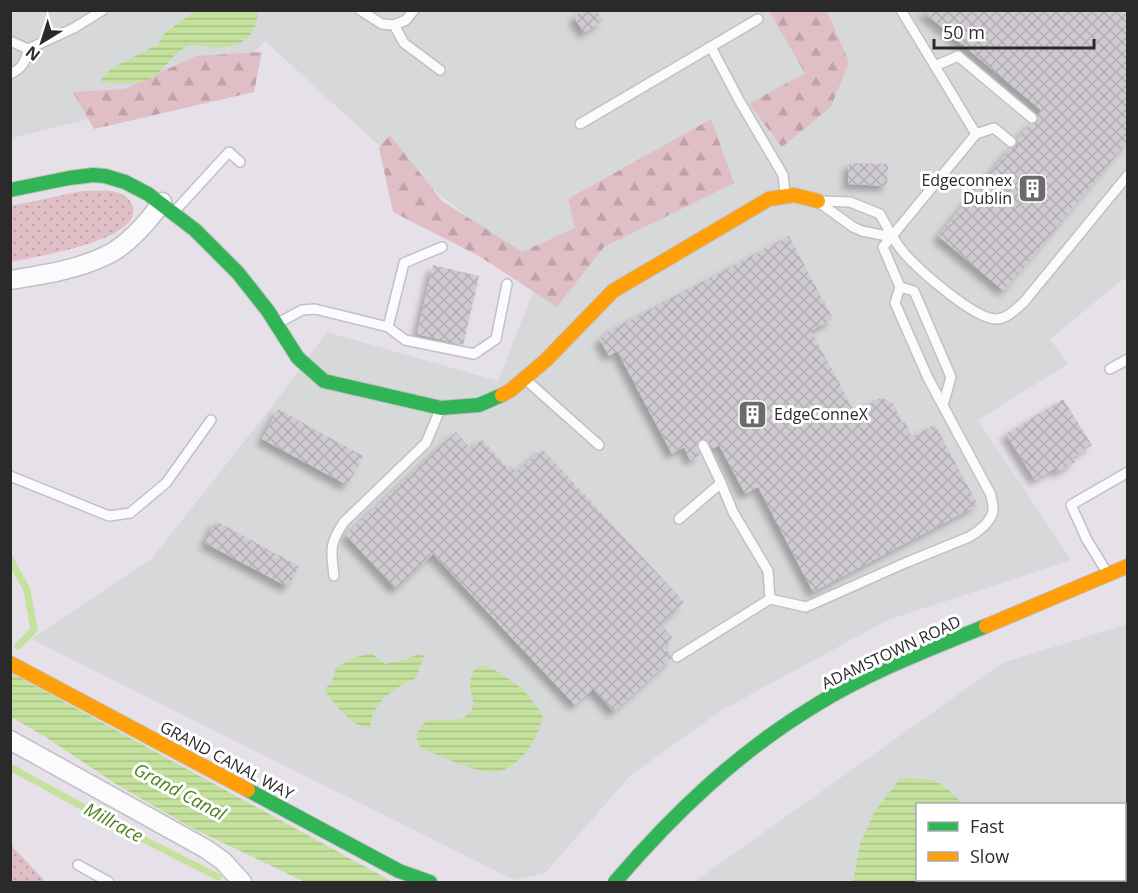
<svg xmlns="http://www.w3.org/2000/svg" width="1138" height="893" viewBox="0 0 1138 893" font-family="'Open Sans',sans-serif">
<defs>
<pattern id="grass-dots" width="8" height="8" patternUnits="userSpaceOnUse" patternTransform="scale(1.5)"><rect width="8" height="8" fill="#e0bec6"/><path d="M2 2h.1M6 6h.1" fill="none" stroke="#c0a3aa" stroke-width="1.8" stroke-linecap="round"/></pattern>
<pattern id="forest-firs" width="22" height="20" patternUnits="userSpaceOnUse" patternTransform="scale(1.5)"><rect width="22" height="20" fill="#e0bec6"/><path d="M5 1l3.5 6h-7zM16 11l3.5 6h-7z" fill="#c0a3aa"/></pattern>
<pattern id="water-rules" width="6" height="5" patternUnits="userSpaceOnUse" patternTransform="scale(1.5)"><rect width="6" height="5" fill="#c4e19d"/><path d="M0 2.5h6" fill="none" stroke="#a9c187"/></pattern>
<pattern id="building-cross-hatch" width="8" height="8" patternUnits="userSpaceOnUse" patternTransform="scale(1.5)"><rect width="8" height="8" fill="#cfcbd0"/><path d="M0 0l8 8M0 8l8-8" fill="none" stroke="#b2aeb3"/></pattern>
<filter id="shadow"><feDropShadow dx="-5.5" dy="5.5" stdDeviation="3" flood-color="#0004"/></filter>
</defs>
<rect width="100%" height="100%" fill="#e6e1e8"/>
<!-- industrial -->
<g fill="#d7d8d9" fill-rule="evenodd">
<polygon points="10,11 1127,11 1127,279 1122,280 1050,339 1068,364 978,420 1071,560 888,620 722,710 631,775 545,873 514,880 31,639 152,558 273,405 327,332 498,381 540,274 386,152 265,41 233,74 98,117 11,138"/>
<path d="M1127,624V882H694L1002,663ZM918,804H1124V880H918Z"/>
</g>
<!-- grass -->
<g fill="url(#grass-dots)">
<path d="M82,191C96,191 120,187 130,201C156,239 31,257 11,262V206Z"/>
<polygon points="10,845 11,845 46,882 11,882"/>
</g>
<!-- forest -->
<g fill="url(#forest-firs)">
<polygon points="769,11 827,11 849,62 831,107 782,147 749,104 805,73"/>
<polygon points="262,52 254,92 94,129 73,92 125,89 196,56"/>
<polygon points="711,119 734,183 604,247 557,307 479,256 393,212 379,148 390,135 442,201 522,252 575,228 568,199"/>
</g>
<!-- water -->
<g fill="url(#water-rules)">
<path d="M196,10L258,11C258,38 237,50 211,47C203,46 195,43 188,46C172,52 164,73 149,79C135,86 114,83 99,82L112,68L157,45L165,33Z"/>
<path d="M371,653L385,664L404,660L419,654L424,656L416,678C394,688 371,702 370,729C351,725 335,706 324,689L332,683L336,668L353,658Z"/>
<path d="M485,665C513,680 527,689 543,717C536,741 520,770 492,772C478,773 434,754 420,747L416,736C418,732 420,727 423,724C433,714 460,728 471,711C477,702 469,693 470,684C470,679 473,674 474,670Z"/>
<polygon points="10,672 393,882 305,882 192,828 116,784 44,736 11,717"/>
<path d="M901,778C933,778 941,779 962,804H918V880H963L962,882H853L860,844L876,809Z"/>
</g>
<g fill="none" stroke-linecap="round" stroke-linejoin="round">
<!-- stream -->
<g stroke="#c4e19d" stroke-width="7">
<polyline points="10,559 27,590 34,630 18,646"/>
<polyline points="10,767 129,832 218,877"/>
</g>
</g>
<!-- building -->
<g fill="url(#building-cross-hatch)" filter="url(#shadow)">
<polygon points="584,10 596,10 603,21 584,33 574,17"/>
<polygon points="921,10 1128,10 1128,141 1004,291 938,236 1010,149 1017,146 1017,140 1030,124 1037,122 1038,115 1041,110"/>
<polygon points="849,163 888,164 887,186 848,184"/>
<polygon points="789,236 833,319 811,331 858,418 874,400 883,398 894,404 902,423 905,422 912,437 935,425 978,505 813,592 758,487 745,494 719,445 712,449 706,439 698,441 696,445 700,455 690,460 684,447 672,454 617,351 609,356 599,339 608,334 607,332"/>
<polygon points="433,265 479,276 463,345 417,334"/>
<polygon points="1063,399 1092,445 1072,458 1075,462 1058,472 1055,468 1035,480 1006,434"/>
<polygon points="278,409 363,456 347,485 262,439"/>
<polygon points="456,432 471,449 481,439 508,468 511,465 517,472 542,449 684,602 660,624 673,638 664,647 671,654 671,659 614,712 593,689 575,705 433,554 396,589 346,535"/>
<polygon points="216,521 299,566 288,587 205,543"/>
</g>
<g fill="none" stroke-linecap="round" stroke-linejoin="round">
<defs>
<g id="lane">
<polyline points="360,10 382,24 394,25 404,43 440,70"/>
<polyline points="394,25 406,20 414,10"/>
<polyline points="10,41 28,49 74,28 103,10"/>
<polyline points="711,47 739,100 783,175 785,194"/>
<polyline points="935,66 958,56 1032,118"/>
<path d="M10,74C22,69 26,61 28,49"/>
<polyline points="580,124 758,19"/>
<polyline points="976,134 994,128 1011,142"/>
<path d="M820,201L850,202L880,214C887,227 894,241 904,253C919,270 975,320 997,319C1008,318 1016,309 1024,302L1128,175"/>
<polyline points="820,203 853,227 862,231 892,237"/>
<polyline points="174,212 229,152 240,162"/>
<polyline points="900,287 914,291 951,377 943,405"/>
<polyline points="278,323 302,310 315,309 388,327 405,340 474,354 496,339 507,284"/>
<polyline points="388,327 404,263 442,247"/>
<polyline points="1110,369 1128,359"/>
<polyline points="525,379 599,445"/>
<polyline points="703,445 721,483"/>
<polyline points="10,476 109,516 130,513 166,483 211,420"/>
<polyline points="679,519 721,483 733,512 768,571 770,599"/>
<polyline points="1108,574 1087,540 1071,505 1128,472"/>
<path d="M334,576C331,550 329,544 344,522L426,443L440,410"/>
<path d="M677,657L770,599L806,607L905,563L969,537C978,532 991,522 993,511C994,506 991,499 991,495L928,378L895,303L900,287L883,247L976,134L901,10"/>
<polyline points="78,865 109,882"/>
</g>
<g id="street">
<path d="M10,280C42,275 76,270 105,256C126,247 149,221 162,202"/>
<polyline points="10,740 206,849 223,861 242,882"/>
</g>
<g id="fast">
<polyline points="10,190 69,178 93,175 105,176 125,182 148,194 195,230 238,273 268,311 298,358 324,381 441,408 479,405 502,395"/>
<polyline points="248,790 399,871 430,882"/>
<path d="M615,882C674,813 738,752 816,705C869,672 928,650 986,626"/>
</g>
<g id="slow">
<polyline points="502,395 511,390 546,360 613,291 769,199 794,195 818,201"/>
<polyline points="986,626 1128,566"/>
<polyline points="10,663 248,790"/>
</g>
</defs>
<!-- lane casing -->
<use href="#lane" stroke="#c1c0c2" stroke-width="12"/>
<!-- street casing -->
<use href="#street" stroke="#c1c0c2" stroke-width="21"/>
<!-- fast casing -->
<use href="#fast" stroke="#c1c0c2" stroke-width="16"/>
<!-- slow casing -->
<use href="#slow" stroke="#c1c0c2" stroke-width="16"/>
<!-- lane -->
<use href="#lane" stroke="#fbfafc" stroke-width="9"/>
<!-- street -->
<use href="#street" stroke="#fbfafc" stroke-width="18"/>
<!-- fast -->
<use href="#fast" stroke="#30b455" stroke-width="14"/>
<!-- slow -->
<use href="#slow" stroke="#ff9f0a" stroke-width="14"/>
</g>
<!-- icons -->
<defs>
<symbol id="building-square" viewBox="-11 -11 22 22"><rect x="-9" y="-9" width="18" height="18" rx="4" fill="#6c6a6c" stroke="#fff"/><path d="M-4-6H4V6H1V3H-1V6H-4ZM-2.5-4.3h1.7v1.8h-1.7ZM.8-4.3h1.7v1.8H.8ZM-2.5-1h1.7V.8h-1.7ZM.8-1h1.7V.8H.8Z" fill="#fff"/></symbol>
</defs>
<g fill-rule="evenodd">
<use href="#building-square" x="1016" y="172" width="33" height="33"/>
<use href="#building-square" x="736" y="398" width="33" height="33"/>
</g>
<g text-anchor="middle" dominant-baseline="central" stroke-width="6" stroke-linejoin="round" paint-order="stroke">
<!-- poi labels -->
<g font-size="16" fill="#2a2a2a" stroke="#fff" text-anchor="end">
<text x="1012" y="180">Edgeconnex<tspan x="1012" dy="18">Dublin</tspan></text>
<text x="774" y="414" text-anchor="start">EdgeConneX</text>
</g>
<!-- street labels -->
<g font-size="16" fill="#2a2a2a" stroke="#fff">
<text transform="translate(891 652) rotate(-25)">ADAMSTOWN ROAD</text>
<text transform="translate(227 760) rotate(28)">GRAND CANAL WAY</text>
</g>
<!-- water labels -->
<g font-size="18" font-style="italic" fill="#4c801b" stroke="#fff">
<text transform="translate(180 791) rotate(28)">Grand Canal</text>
<text transform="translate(114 822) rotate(28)">Millrace</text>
</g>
</g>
<!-- border -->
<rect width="1138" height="893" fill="none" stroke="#2a2a2a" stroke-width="24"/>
<!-- legend -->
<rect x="916" y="803" width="210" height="78" fill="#ffffff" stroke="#aaaaaa" stroke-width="1.5"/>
<rect x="928" y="822" width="30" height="9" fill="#30b455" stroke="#aaaaaa" stroke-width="1.5"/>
<text x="970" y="833" font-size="18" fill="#2a2a2a">Fast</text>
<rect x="928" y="852" width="30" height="9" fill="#ff9f0a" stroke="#aaaaaa" stroke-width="1.5"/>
<text x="970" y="863" font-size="18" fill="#2a2a2a">Slow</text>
<!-- north arrow -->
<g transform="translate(42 42) rotate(218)" stroke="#ffffff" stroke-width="4.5" paint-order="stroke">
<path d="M0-4.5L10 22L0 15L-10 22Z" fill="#2a2a2a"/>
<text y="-9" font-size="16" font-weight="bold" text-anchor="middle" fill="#2a2a2a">N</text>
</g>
<!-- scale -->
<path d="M934 39v9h160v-9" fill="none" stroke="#2a2a2a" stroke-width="3"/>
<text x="943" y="39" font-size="18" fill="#2a2a2a" stroke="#ffffff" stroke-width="4.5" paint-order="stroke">50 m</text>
</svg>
